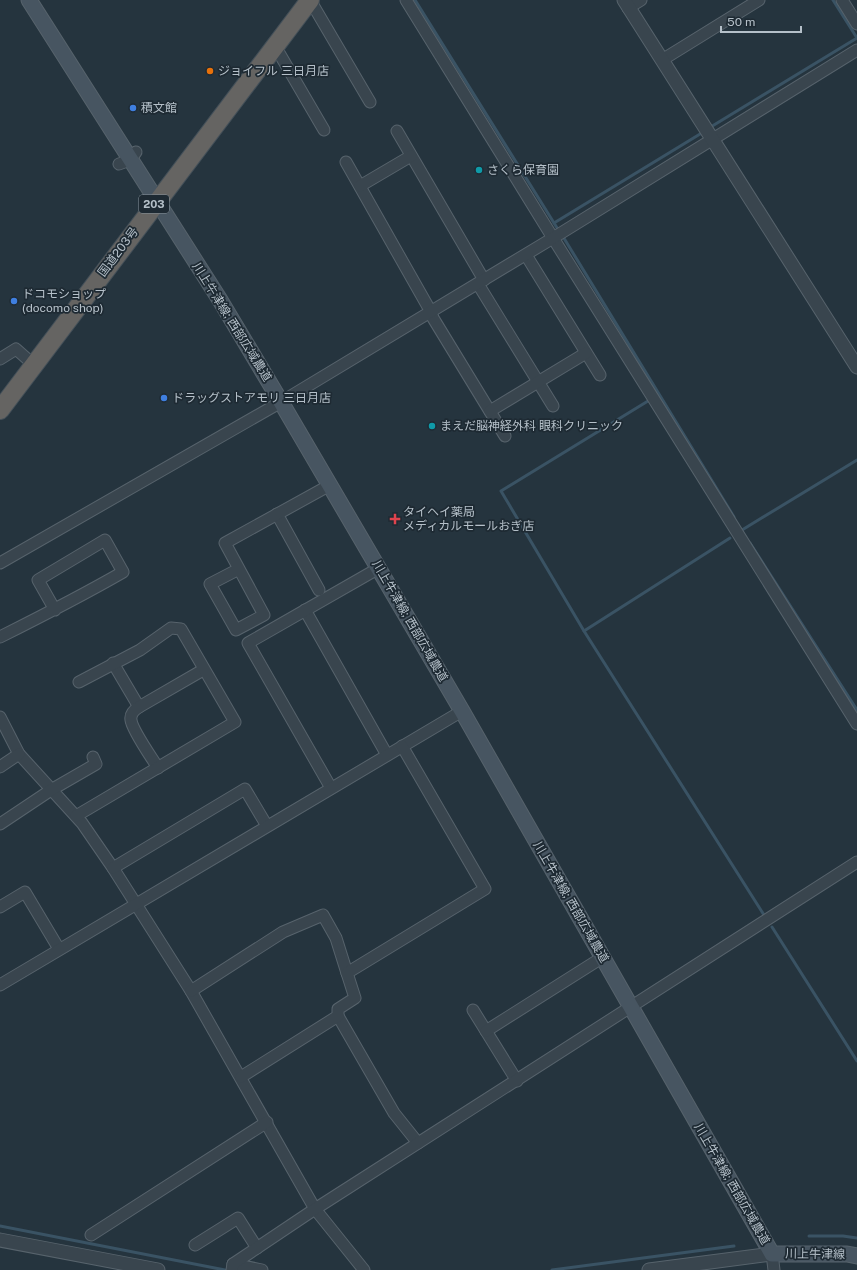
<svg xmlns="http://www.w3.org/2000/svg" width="857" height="1270" viewBox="0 0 857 1270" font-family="'Public Sans','Noto Sans JP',sans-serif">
<rect width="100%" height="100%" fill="#25343e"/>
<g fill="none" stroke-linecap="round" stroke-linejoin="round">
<!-- stream -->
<g stroke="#3a5364" stroke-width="3">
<polyline points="415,0 559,231"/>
<polyline points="709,128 857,38 833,0"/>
<polyline points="554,223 705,131"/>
<polyline points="562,235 734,517"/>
<polyline points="648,401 501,491 584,631 764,915"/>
<polyline points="742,530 857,460"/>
<polyline points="750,543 857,710"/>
<polyline points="584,631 730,538"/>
<polyline points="772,927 857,1061"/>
<polyline points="0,1226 225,1270"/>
<polyline points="809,1236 843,1236 857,1238"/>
<polyline points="552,1270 734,1246"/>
</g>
<defs>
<g id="minor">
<polyline points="310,0 370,102"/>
<polyline points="406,0 553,238 857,724"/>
<polyline points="842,0 857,24"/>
<polyline points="628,8 641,0"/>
<polyline points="275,46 324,130"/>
<polyline points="662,60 759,0"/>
<polyline points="397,131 484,280"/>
<polyline points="346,162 431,312 433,318 505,436"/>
<polyline points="119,164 130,160 136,152"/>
<polyline points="360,186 411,156"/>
<polyline points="526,255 600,375"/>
<polyline points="478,284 553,406"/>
<polyline points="0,359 16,349 34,365"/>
<polyline points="490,411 586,353"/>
<polyline points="277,514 319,590"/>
<polyline points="0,563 281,402 553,238 857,50"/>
<polyline points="239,569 210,584 236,630 264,615 225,543 330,485"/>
<polyline points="305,610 387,755"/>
<path d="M0,637C42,616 83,595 123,572L105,540L38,580L55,610"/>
<polyline points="113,663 139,707"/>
<polyline points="0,717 19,754 82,823 113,868 191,991 315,1209 364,1270"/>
<polyline points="0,767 19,754"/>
<path d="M158,768C152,758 132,730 131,720C130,714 134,710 139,707L203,670"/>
<polyline points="331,788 248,643 379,568"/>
<polyline points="76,816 235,722 181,629 171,628 140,650 79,682"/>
<polyline points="0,824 51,790 96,764 93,757"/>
<polyline points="113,868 245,789 267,826"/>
<polyline points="0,907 25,892 59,949"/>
<polyline points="0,985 462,711"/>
<polyline points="191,991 283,932 323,915 336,938 347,973"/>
<polyline points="473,1010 517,1081"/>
<polyline points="338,1016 394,1113 418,1143"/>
<polyline points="486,1031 603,957"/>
<polyline points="241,1077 338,1016 338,1009 355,998 347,973 485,889 402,746"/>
<polyline points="91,1235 267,1122"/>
<polyline points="195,1245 238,1218 257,1248"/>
<polyline points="772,1254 774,1270"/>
<polyline points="233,1264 262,1270"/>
<polyline points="232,1270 233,1264 315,1209 857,862"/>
</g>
<g id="tertiary">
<polyline points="624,0 857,367"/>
<polyline points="0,1240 158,1270"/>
<polyline points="649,1270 772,1254"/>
</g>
<polyline id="secondary" points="29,0 220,300 281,402 462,711 772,1254 847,1254 857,1256"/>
<polyline id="trunk" points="0,410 310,0"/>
</defs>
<!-- minor casing -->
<use href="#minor" stroke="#57636c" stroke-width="13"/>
<!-- tertiary casing -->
<use href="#tertiary" stroke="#57636c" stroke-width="15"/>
<!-- secondary casing -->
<use href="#secondary" stroke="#57636c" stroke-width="17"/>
<!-- trunk casing -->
<use href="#trunk" stroke="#445059" stroke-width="20"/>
<!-- minor -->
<use href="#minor" stroke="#39454e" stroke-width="11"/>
<!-- tertiary -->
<use href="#tertiary" stroke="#39454e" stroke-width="13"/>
<!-- secondary -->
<use href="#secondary" stroke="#475561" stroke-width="15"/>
<!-- trunk -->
<use href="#trunk" stroke="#656462" stroke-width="18"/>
</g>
<!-- markers -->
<circle fill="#e8710a" stroke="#1e2a33" stroke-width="1.5" cx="210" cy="71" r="4"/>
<g fill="#3f7fe0" stroke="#1e2a33" stroke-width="1.5">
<circle cx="133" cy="108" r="4"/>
<circle cx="14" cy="301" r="4"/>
<circle cx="164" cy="398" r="4"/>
</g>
<g fill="#0f9aa8" stroke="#1e2a33" stroke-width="1.5">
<circle cx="479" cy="170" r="4"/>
<circle cx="432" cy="426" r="4"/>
</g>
<path fill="#e0444e" stroke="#1e2a33" stroke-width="1.5" d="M393 513h4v4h4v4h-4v4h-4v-4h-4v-4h4z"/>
<g text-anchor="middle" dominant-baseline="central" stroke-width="3.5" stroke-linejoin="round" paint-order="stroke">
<!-- shield labels -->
<rect fill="#1e2a33" stroke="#88939c" stroke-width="1" x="139" y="195" width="30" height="18" rx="3"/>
<g font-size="11" font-weight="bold" fill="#b5c0c9">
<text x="154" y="204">203</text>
</g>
<!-- poi labels -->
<g font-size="12" fill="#b5c0c9" stroke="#1e2a33" text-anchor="start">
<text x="218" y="71">ジョイフル 三日月店</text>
<text x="141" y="108">積文館</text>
<text x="487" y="170">さくら保育園</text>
<text x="22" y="294">ドコモショップ<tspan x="22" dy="14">(docomo shop)</tspan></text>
<text x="172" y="398">ドラッグストアモリ 三日月店</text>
<text x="440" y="426">まえだ脳神経外科 眼科クリニック</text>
<text x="403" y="512">タイヘイ薬局<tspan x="403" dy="14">メディカルモールおぎ店</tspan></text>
</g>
<!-- street labels -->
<g font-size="12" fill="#b5c0c9" stroke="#1e2a33">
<text transform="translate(118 252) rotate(-53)">国道203号</text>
<text transform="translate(232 322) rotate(58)">川上牛津線; 西部広域農道</text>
<text transform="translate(410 621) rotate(60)">川上牛津線; 西部広域農道</text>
<text transform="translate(571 902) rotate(60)">川上牛津線; 西部広域農道</text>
<text transform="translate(732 1184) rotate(60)">川上牛津線; 西部広域農道</text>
<text transform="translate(815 1254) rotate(1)">川上牛津線</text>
</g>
</g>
<!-- scale -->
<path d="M721 26v6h80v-6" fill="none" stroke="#b5c0c9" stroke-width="2"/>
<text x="727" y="26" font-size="12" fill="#b5c0c9" stroke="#1e2a33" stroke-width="3" paint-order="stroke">50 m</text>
</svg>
